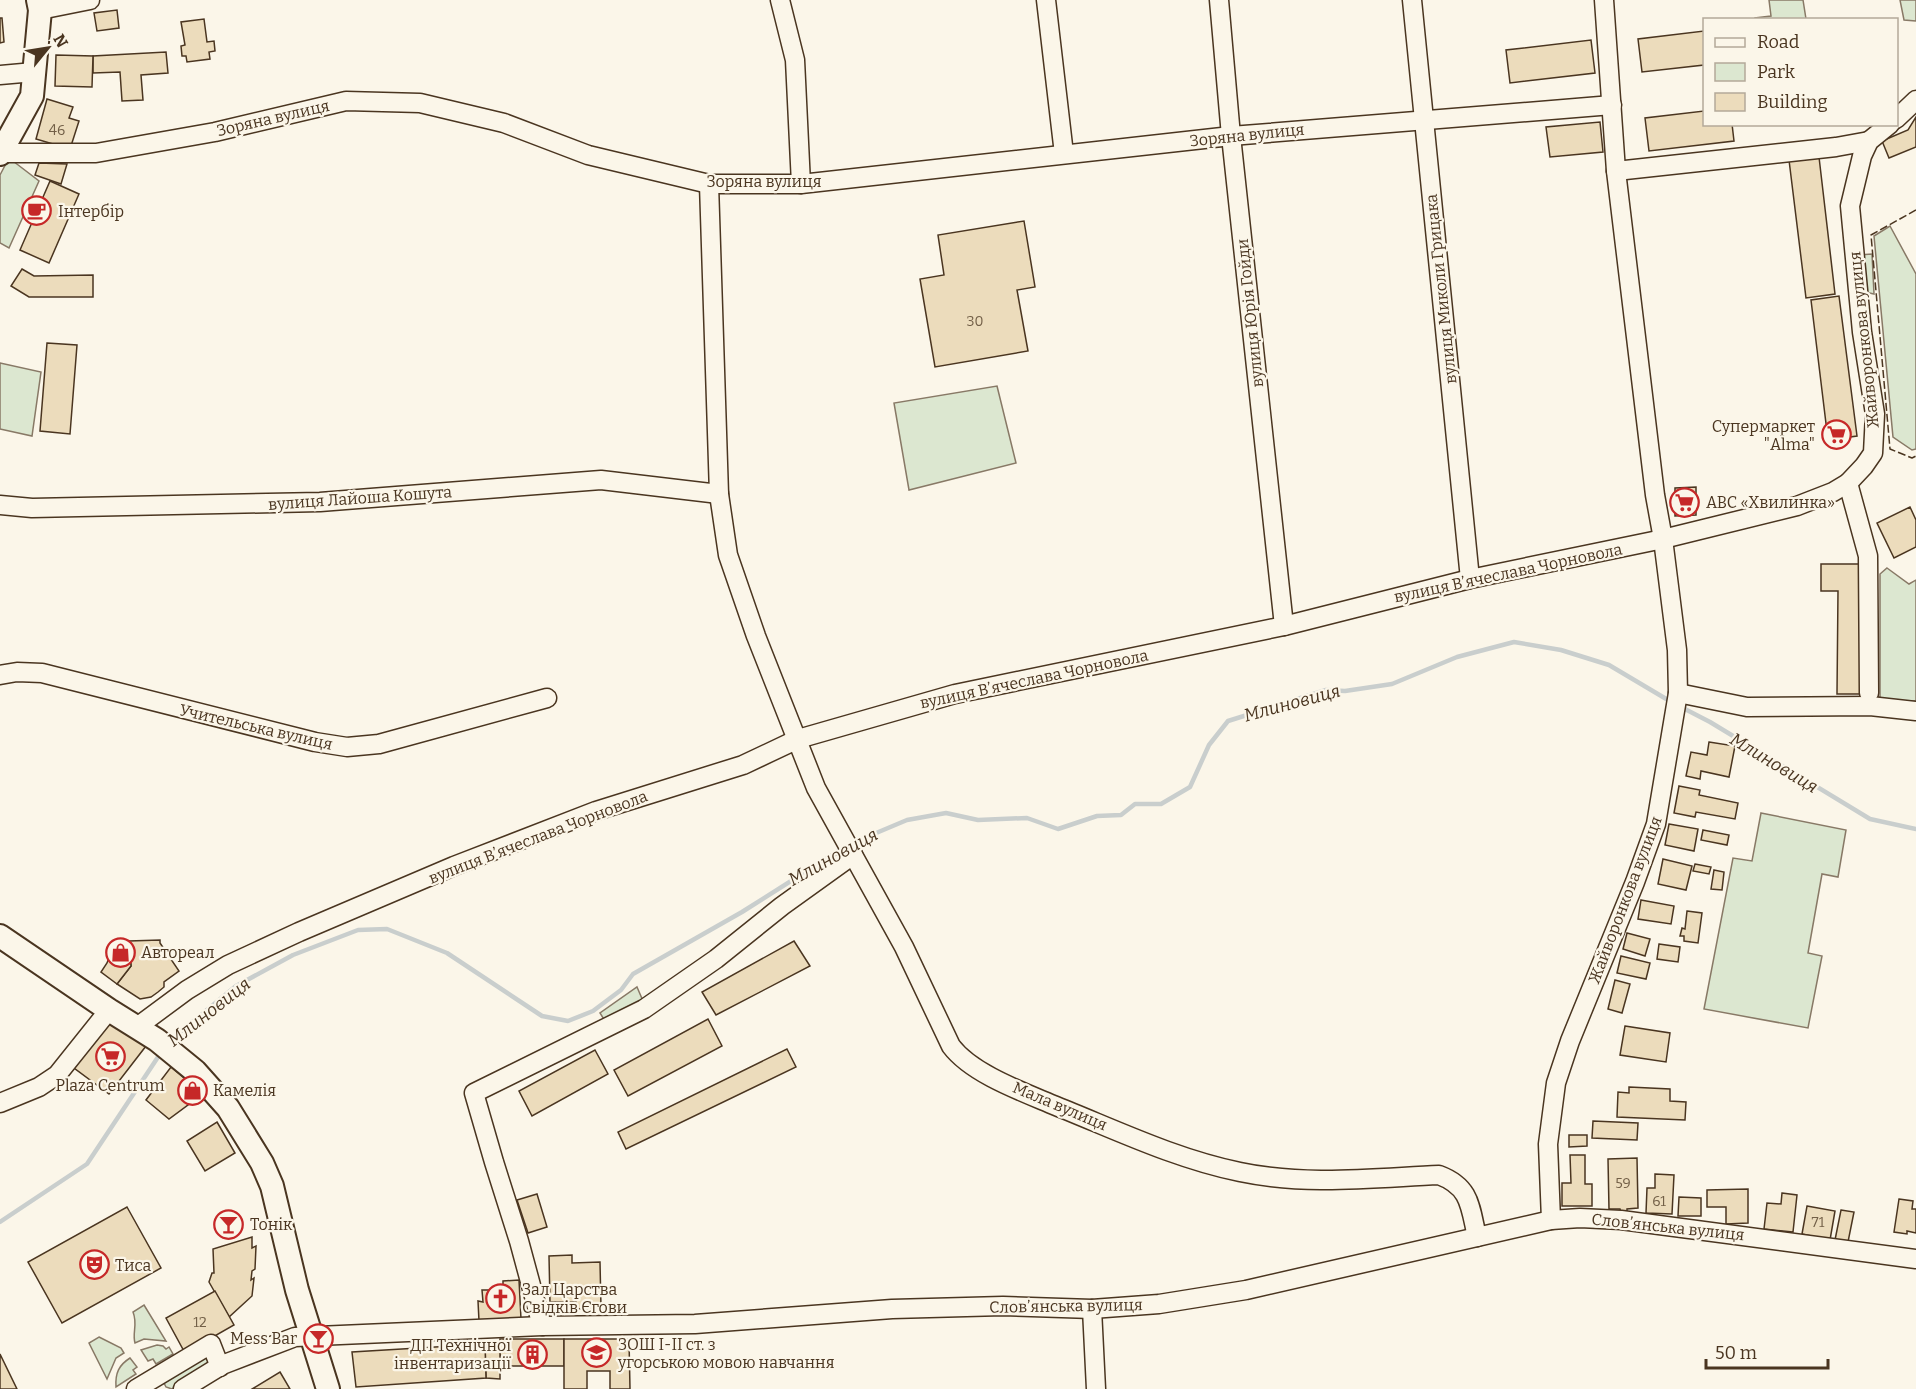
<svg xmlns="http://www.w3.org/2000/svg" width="1916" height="1389" viewBox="0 0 1916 1389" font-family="Bitter,serif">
<rect width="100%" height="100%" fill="#fbf6e9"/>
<!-- green -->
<g fill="#dce7d0" stroke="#887966" stroke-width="1.5">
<polygon points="1769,0 1803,0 1806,19 1755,19 1755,18 1771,16"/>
<polygon points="1900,0 1916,0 1916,21 1904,20"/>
<polygon points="9,158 39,181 9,248 0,243 0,175"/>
<polygon points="1890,226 1916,274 1916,449 1912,450 1893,437 1874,236"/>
<polygon points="1872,254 1874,294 1860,291 1858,255"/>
<polygon points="0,363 41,372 32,436 0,429"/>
<polygon points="997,386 1016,463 909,490 894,403"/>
<polygon points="1887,568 1909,584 1916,580 1916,701 1880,701 1880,574"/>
<polygon points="1761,813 1846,830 1838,877 1822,874 1808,953 1822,956 1808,1028 1704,1009 1733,858 1752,861"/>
<polygon points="637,987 643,1001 605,1021 600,1013"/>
<path d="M144,1305L166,1341L144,1339L135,1343C132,1333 138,1324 133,1312Z"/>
<polygon points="99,1337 121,1348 124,1353 116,1358 107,1379 89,1343"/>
<polygon points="157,1345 163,1346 166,1349 169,1347 173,1354 156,1364 153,1359 148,1361 141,1350"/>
<polygon points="206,1357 209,1363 208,1367 172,1389 166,1387 164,1383"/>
<path d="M130,1358L137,1367L133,1370L136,1374L116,1387C115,1373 119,1365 130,1358Z"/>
</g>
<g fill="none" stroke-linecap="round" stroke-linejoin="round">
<!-- stream -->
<g stroke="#c9cecd" stroke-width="4.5">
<polyline points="1681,707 1710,722 1870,819 1916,829"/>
<polyline points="850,844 907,820 946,813 978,820 1027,818 1058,829 1097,816 1121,815 1135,804 1161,804 1190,787 1209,745 1228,721 1326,690 1345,691 1392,684 1457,657 1514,642 1561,650 1609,665 1673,703"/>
<polyline points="168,1042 236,986 293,955 358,930 387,929 447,953 542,1016 568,1021 593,1011 621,990 633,974 742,912 843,848"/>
<polyline points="0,1222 87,1164 162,1051"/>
</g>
</g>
<!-- building -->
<g fill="#ecdcbc" stroke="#4a3520" stroke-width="1.5">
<polygon points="117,10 119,28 97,31 94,13"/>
<polygon points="0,18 2,18 4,42 0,43"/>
<polygon points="204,19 207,42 214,41 215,51 209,52 210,59 187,62 186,56 182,56 181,46 185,45 181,22"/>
<polygon points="1704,31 1704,65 1642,72 1638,39"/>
<polygon points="1591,40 1595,73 1510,83 1506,50"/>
<polygon points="166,52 168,73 141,75 143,100 122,101 120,72 93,73 93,56"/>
<polygon points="56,55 93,56 92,87 55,86"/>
<polygon points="47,99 73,107 69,118 79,121 70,149 36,139"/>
<polygon points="1704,111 1704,124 1732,124 1734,141 1649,151 1645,118"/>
<polygon points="1916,117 1916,147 1889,158 1882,141 1908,130"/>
<polygon points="1600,122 1603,152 1550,157 1546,127"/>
<polygon points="1819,157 1835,294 1806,298 1789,160"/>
<polygon points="39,163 67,164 61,184 35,175"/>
<polygon points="50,181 79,194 49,263 20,250"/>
<polygon points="1024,221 1035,287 1017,290 1028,351 935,367 920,279 944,275 938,235"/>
<polygon points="22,269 34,276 93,275 93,297 29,297 11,286"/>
<polygon points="1839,296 1857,436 1828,440 1811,300"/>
<polygon points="47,343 77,345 70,434 40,431"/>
<polygon points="1696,487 1696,515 1675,516 1675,488"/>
<polygon points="1910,507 1916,520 1916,547 1894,558 1877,523"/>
<polygon points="1821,564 1867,564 1866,694 1837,694 1838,591 1821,591"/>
<polygon points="1709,742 1735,746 1729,777 1701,771 1700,779 1686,776 1691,752 1707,755"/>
<polygon points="1679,786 1700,790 1699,795 1738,803 1735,819 1696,812 1695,817 1674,813"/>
<polygon points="1669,824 1698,829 1694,851 1665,845"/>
<polygon points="1703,830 1729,835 1727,845 1701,840"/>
<polygon points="1663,859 1692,866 1686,890 1658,884"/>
<polygon points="1695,864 1711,867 1709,874 1693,871"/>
<polygon points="1714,870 1724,872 1722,890 1711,889"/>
<polygon points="1641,900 1674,906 1671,924 1638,919"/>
<polygon points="1687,911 1702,913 1698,943 1684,941 1684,936 1680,936 1682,928 1685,929"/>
<polygon points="1627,933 1650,939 1645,956 1623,949"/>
<polygon points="160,940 160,943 179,971 164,982 164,987 158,992 151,997 140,999 117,984 131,966 129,941"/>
<polygon points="129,941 131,966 117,984 101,972 107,963 115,942"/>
<polygon points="794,941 810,966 716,1015 702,992"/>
<polygon points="1659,944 1680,947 1678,962 1657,959"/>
<polygon points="1621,956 1650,963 1646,979 1617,973"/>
<polygon points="1615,980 1630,984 1622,1013 1608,1009"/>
<polygon points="112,1018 146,1046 109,1094 74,1068"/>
<polygon points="708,1019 722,1046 628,1096 614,1070"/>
<polygon points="1625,1026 1670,1033 1666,1062 1620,1055"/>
<polygon points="787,1049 796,1067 626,1149 618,1132"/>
<polygon points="595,1050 608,1074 532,1116 519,1091"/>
<polygon points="171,1067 190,1083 200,1096 169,1119 146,1100"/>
<polygon points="1629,1087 1670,1089 1670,1101 1686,1102 1685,1120 1617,1117 1618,1092 1629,1093"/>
<polygon points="1593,1121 1638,1123 1637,1140 1592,1138"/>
<polygon points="217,1122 235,1153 205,1171 187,1141"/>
<polygon points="1569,1135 1587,1135 1587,1146 1569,1147"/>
<polygon points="1570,1155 1585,1155 1585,1184 1592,1184 1592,1206 1562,1206 1562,1183 1571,1183"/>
<polygon points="1637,1158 1638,1208 1627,1209 1627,1213 1621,1213 1620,1209 1609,1209 1608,1159"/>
<polygon points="1655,1174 1674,1175 1672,1214 1646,1213 1647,1188 1655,1188"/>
<polygon points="1748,1189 1748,1223 1726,1224 1726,1207 1707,1207 1707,1190"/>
<polygon points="1782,1193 1797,1195 1793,1232 1764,1229 1767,1203 1781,1204"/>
<polygon points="537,1194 547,1227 528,1233 517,1200"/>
<polygon points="1679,1197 1701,1198 1701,1216 1678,1216"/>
<polygon points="1899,1199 1913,1201 1912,1209 1916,1209 1916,1233 1907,1231 1907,1234 1894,1232"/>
<polygon points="1807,1206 1835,1211 1830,1240 1802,1234"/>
<polygon points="127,1207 161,1268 62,1323 28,1262"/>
<polygon points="1841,1210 1854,1212 1848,1242 1835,1240"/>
<polygon points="252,1237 252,1248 256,1246 255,1269 252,1271 251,1280 254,1278 252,1296 229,1317 209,1282 212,1273 214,1273 213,1249"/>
<polygon points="572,1255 572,1263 600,1262 601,1308 577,1309 576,1302 550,1302 549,1256"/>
<polygon points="519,1280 521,1319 479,1321 478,1301 483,1302 482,1290 492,1290 492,1295 500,1295 499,1287 503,1287 503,1281"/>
<polygon points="215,1291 234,1325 185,1353 166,1318"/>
<rect x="500" y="1339" width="64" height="27"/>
<polygon points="564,1339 629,1339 630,1389 610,1389 610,1371 587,1371 587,1389 564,1389"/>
<polygon points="500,1342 500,1379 486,1378 485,1344"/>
<polygon points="485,1344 486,1378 356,1387 352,1352"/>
<polygon points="0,1354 17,1389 0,1389"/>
<polygon points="280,1372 290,1389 252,1389"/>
</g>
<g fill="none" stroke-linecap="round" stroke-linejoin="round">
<defs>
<g id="minor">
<polyline points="780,0 795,60 801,184"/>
<polyline points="1046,0 1064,154"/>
<polyline points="1219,0 1231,136 1284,626"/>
<polyline points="1412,0 1470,579"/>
<polyline points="40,10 90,0"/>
<polyline points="0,75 34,72"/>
<polyline points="1896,119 1916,100"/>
<polyline points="1,153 96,153 215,132 346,101 420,103 504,123 588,155 709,184 801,184 1231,136 1612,105"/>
<polyline points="1616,171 1836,147 1869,141"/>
<path d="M709,184L719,494L728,555L756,636L816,788L904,947L951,1046C972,1074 1023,1092 1056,1106C1116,1130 1176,1159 1240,1172C1306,1186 1373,1178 1439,1175C1471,1187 1470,1207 1477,1237"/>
<polyline points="1848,483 1868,556 1869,693"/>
<polyline points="0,505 32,508 320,502 601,480 719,494"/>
<polyline points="0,675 17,672 42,673 315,742 347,747 379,744 547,698"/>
<polyline points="1678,693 1747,707 1870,706 1916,711"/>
<polyline points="137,1027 187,990 228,965 299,932 454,866 596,811 743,765 798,739 955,694 1284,626 1470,579 1663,539 1797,506 1833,492 1848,483 1864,466 1873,453 1875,414 1862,332 1850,206 1862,156 1869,141 1890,124"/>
<polyline points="0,1103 39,1087 57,1075 109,1010"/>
<polyline points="1551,1220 1548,1144 1556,1083 1570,1041 1635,882 1656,824 1678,693 1677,650 1663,539 1655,495 1616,171 1604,0"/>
<polyline points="1092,1309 1096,1389"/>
<polyline points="542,1326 519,1241 494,1162 474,1093 644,1009 716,959 782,906 853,855"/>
<polyline points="136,1389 211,1344 220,1367"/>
<polyline points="183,1389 222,1365 295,1337 542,1326 695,1324 892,1309 1003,1306 1092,1309 1159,1304 1246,1290 1551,1220 1580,1218 1621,1220 1916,1259"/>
</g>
<g id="major">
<polyline points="0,154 32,96 40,10 38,0"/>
<polyline points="0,936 109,1010 157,1040 195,1071 228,1108 262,1163 272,1186 297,1290 328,1389"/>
</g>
</defs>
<!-- minor casing -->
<use href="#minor" stroke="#4a3520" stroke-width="21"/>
<!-- major casing -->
<use href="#major" stroke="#4a3520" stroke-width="26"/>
<!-- minor -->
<use href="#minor" stroke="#fbf6e9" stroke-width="18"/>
<!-- major -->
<use href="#major" stroke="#fbf6e9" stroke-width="22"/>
<!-- fence -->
<polyline stroke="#4a3520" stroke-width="1.5" stroke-dasharray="8 3" stroke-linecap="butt" points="1916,210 1871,235 1890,449 1912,458 1916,456"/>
</g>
<!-- icons -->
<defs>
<symbol id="cafe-ring" viewBox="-11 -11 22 22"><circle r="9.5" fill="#fbf6e9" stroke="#c62828" stroke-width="1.5"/><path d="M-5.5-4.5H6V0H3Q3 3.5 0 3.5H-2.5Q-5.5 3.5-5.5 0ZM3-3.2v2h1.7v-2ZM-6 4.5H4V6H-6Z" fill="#c62828"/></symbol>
<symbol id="supermarket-ring" viewBox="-11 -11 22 22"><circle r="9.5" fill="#fbf6e9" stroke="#c62828" stroke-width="1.5"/><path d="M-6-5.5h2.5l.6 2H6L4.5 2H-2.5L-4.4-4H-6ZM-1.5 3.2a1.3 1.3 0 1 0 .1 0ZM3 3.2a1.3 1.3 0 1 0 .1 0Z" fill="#c62828"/></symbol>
<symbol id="shop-ring" viewBox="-11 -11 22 22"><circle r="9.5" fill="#fbf6e9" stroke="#c62828" stroke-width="1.5"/><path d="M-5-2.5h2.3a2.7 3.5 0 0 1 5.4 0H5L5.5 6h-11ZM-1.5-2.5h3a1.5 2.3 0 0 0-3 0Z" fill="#c62828"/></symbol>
<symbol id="bar-ring" viewBox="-11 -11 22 22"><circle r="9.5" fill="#fbf6e9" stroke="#c62828" stroke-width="1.5"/><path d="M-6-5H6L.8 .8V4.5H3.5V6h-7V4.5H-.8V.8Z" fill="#c62828"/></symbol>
<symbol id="theatre-ring" viewBox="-11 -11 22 22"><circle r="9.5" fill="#fbf6e9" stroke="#c62828" stroke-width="1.5"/><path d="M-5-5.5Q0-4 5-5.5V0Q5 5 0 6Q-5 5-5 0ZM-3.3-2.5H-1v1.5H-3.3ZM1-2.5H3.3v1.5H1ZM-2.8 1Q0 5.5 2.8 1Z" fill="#c62828"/></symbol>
<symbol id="church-ring" viewBox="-11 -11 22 22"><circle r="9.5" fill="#fbf6e9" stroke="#c62828" stroke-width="1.5"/><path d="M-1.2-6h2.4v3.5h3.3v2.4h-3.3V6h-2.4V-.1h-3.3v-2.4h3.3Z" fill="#c62828"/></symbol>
<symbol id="school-ring" viewBox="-11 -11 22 22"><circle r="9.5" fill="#fbf6e9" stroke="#c62828" stroke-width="1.5"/><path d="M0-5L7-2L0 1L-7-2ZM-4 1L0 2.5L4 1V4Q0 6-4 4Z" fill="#c62828"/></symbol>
<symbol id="building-ring" viewBox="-11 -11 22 22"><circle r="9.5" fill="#fbf6e9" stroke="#c62828" stroke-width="1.5"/><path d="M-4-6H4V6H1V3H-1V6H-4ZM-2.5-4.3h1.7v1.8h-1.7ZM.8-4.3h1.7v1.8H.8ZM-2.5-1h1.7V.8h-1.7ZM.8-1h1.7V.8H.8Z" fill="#c62828"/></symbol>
</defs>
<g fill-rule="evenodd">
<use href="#cafe-ring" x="20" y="194" width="33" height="33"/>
<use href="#supermarket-ring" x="1820" y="418" width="33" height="33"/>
<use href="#supermarket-ring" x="1668" y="486" width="33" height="33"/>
<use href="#shop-ring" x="104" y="936" width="33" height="33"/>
<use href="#supermarket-ring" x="94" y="1040" width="33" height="33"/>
<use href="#shop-ring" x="176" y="1074" width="33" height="33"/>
<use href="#bar-ring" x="212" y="1208" width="33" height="33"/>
<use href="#theatre-ring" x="78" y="1248" width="33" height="33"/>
<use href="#church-ring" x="484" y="1282" width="33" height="33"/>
<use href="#bar-ring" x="302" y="1322" width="33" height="33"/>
<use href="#school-ring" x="580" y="1336" width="33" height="33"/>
<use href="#building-ring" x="516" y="1338" width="33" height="33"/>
</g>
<g text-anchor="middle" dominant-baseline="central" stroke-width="4.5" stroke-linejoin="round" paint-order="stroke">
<!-- number labels -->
<g font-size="14" fill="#725f47">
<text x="57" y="130">46</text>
<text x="975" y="321">30</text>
<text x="1623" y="1183">59</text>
<text x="1659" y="1201">61</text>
<text x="1818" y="1222">71</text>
<text x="200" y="1322">12</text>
</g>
<!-- street labels -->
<g font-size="16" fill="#4a3520" stroke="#fbf6e9">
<text transform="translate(273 118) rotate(-13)">Зоряна вулиця</text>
<text transform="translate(1247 135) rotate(-6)">Зоряна вулиця</text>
<text x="764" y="181">Зоряна вулиця</text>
<text transform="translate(1441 289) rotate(-96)">вулиця Миколи Грицака</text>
<text transform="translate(1250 313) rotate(-96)">вулиця Юрія Гойди</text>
<text transform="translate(1864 340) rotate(-96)">Жайворонкова вулиця</text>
<text transform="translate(360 498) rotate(-4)">вулиця Лайоша Кошута</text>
<text transform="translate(1508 573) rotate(-12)">вулиця Вʼячеслава Чорновола</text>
<text transform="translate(1034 679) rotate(-12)">вулиця Вʼячеслава Чорновола</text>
<text transform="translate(256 727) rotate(13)">Учительська вулиця</text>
<text transform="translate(538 837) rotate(-21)">вулиця Вʼячеслава Чорновола</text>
<text transform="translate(1625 900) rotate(-69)">Жайворонкова вулиця</text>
<text transform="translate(1060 1106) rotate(23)">Мала вулиця</text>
<text transform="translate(1668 1227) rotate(6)">Словʼянська вулиця</text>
<text transform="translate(1066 1306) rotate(-1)">Словʼянська вулиця</text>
</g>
<!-- poi labels -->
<g font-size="16" fill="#4a3520" stroke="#fbf6e9" text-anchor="start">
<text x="58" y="211">Інтербір</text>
<text x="1815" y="426" text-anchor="end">Супермаркет<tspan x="1815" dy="18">"Alma"</tspan></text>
<text x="1706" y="502">АВС «Хвилинка»</text>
<text x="141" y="952">Автореал</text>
<text x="110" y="1085" text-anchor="middle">Plaza Centrum</text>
<text x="213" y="1090">Камелія</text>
<text x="250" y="1224">Тонік</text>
<text x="115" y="1265">Тиса</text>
<text x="522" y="1289">Зал Царства<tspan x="522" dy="18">Свідків Єгови</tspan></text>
<text x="297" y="1338" text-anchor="end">Mess Bar</text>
<text x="618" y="1344">ЗОШ І-ІІ ст. з<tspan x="618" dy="18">угорською мовою навчання</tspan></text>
<text x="511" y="1345" text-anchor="end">ДП Технічної<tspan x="511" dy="18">інвентаризації</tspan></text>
</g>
<!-- water labels -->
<g font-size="18" font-style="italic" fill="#4a3520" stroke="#fbf6e9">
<text transform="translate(1292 703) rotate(-15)">Млиновиця</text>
<text transform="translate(1774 763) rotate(31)">Млиновиця</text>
<text transform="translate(833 857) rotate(-29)">Млиновиця</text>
<text transform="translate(209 1012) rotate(-38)">Млиновиця</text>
</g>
</g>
<!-- legend -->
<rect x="1703" y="18" width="195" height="108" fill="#fbf6e9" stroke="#b4a999" stroke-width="1.5"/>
<rect x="1715" y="38" width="30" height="9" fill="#fbf6e9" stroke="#b4a999" stroke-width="1.5"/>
<text x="1757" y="48" font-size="18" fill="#4a3520">Road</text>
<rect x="1715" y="63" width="30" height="18" fill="#dce7d0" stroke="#b4a999" stroke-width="1.5"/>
<text x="1757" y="78" font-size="18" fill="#4a3520">Park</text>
<rect x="1715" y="93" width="30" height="18" fill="#ecdcbc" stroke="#b4a999" stroke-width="1.5"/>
<text x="1757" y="108" font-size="18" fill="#4a3520">Building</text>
<!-- north arrow -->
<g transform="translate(48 48) rotate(60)" stroke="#fbf6e9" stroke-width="4.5" paint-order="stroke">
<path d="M0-4.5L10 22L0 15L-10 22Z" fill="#4a3520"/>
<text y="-9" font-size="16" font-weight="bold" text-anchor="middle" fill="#4a3520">N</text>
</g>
<!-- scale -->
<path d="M1706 1359v9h122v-9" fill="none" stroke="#4a3520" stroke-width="3"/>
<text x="1715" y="1359" font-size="18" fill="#4a3520" stroke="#fbf6e9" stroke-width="4.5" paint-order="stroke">50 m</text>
</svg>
